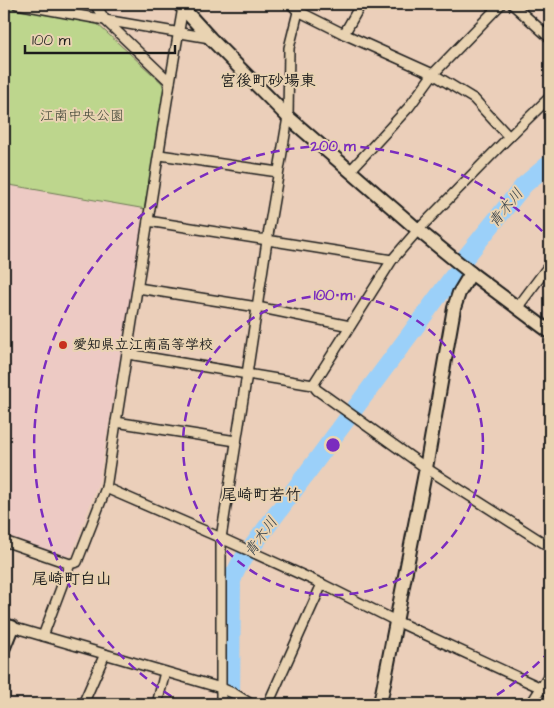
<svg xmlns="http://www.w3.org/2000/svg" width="554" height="708" viewBox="0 0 554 708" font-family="'Architects Daughter','Klee One',sans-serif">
<rect width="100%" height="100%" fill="#ebcfba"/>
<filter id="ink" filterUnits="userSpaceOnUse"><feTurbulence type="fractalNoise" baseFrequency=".02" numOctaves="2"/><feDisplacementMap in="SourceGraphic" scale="10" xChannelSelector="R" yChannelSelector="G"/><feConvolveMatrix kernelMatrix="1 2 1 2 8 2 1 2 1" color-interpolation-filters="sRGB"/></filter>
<g filter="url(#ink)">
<!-- built -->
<polygon fill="#edcac4" points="4,183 146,209 99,480 72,554 65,557 4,534"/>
<!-- green -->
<polygon fill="#bdd68d" stroke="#6c7954" points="4,6 96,23 162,83 165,93 146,209 4,184"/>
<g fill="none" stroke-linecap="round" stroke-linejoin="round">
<!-- river -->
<g stroke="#9bd0f9" stroke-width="18">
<polyline points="465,258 524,185 550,163"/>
<polyline points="231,704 232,581 235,573 240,563 454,275"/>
</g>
<defs>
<g id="street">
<polyline points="17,4 105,20 170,82 116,422 236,441"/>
<polyline points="95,4 105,20 210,38"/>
<polyline points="291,4 298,11 344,34 433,74 474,99 509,137"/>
<polyline points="512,4 550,38"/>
<polyline points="344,34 361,4"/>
<polyline points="170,82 183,7"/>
<polyline points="160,155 278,172"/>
<polyline points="350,171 409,107 433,74 501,4"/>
<polyline points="148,221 392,260"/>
<polyline points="138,288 257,307 350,326"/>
<polyline points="517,308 550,264"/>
<polyline points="128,354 313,385 317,390 426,468 550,547"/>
<polyline points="313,385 392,260 418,230 509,137 550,97"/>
<polyline points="106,488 221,538 322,584 396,621 550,692"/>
<polyline points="4,541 70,564"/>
<polyline points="12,627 221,688 235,694 251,704"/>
<polyline points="43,636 70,564 77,562 106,488 116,422"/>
<polyline points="83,704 105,654"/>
<polyline points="157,704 165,672"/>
<polyline points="221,704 221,538 247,374 267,241 288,117 289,48 300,4"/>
<polyline points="268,704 322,584"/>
<polyline points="531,704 550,674"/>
</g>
<g id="secondary">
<polyline points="179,4 210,38 288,117 418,230 471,273 550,332"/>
<polyline points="4,625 12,627 4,647"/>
<polyline points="380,704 426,468 454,308 459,293 471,273"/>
</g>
</defs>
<!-- street casing -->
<use href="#street" stroke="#1c1c1c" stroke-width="12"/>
<!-- secondary casing -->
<use href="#secondary" stroke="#1c1c1c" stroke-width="16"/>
<!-- street -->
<use href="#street" stroke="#e9d3b2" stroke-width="9"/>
<!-- secondary -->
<use href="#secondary" stroke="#e9d3b2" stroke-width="12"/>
</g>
</g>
<!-- distance rings -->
<g fill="none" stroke="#7b2cbf" stroke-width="2.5" stroke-dasharray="9 6">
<circle cx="333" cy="445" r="150"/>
<path d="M550 651A299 299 0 0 1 482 704M184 704A299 299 0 1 1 550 239"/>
</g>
<!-- markers -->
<circle fill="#c8321e" stroke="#e9d3b2" stroke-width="2" cx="63" cy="345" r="5"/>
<g text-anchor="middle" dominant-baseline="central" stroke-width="4" stroke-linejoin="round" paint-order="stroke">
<!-- park labels -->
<g font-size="14" fill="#3c4133" stroke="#e9d3b2">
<text x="82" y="116">江南中央公園</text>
</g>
<!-- poi labels -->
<g font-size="14" font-weight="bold" fill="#1c1c1c" stroke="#e9d3b2" text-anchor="start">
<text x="73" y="345">愛知県立江南高等学校</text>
</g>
<!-- water labels -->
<g font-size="15" font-style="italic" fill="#354048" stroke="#e9d3b2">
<text transform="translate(506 208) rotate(-51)">青木川</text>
<text transform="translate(261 537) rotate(-54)">青木川</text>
</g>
<!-- quarter labels -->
<g font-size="16" font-weight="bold" fill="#1c1c1c" stroke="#e9d3b2">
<text x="268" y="81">宮後町砂場東</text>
<text x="261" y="495">尾崎町若竹</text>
<text x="72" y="579">尾崎町白山</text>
</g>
</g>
<circle cx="333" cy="445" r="8" fill="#7b2cbf" stroke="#e9d3b2" stroke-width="2.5"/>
<g font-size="15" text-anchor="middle" font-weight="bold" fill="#7b2cbf" stroke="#e9d3b2" stroke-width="4" stroke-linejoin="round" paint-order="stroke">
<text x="333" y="151">200 m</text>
<text x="333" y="300">100 m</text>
</g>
<!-- margin -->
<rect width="554" height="708" fill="none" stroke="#e9d3b2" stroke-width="20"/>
<rect x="10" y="10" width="534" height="688" fill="none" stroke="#1c1c1c" stroke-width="2" filter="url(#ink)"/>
<!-- scale -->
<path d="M25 45v8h150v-8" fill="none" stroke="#1c1c1c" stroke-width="2.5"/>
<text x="32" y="45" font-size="15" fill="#1c1c1c" stroke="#e9d3b2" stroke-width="4" paint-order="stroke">100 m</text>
</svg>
